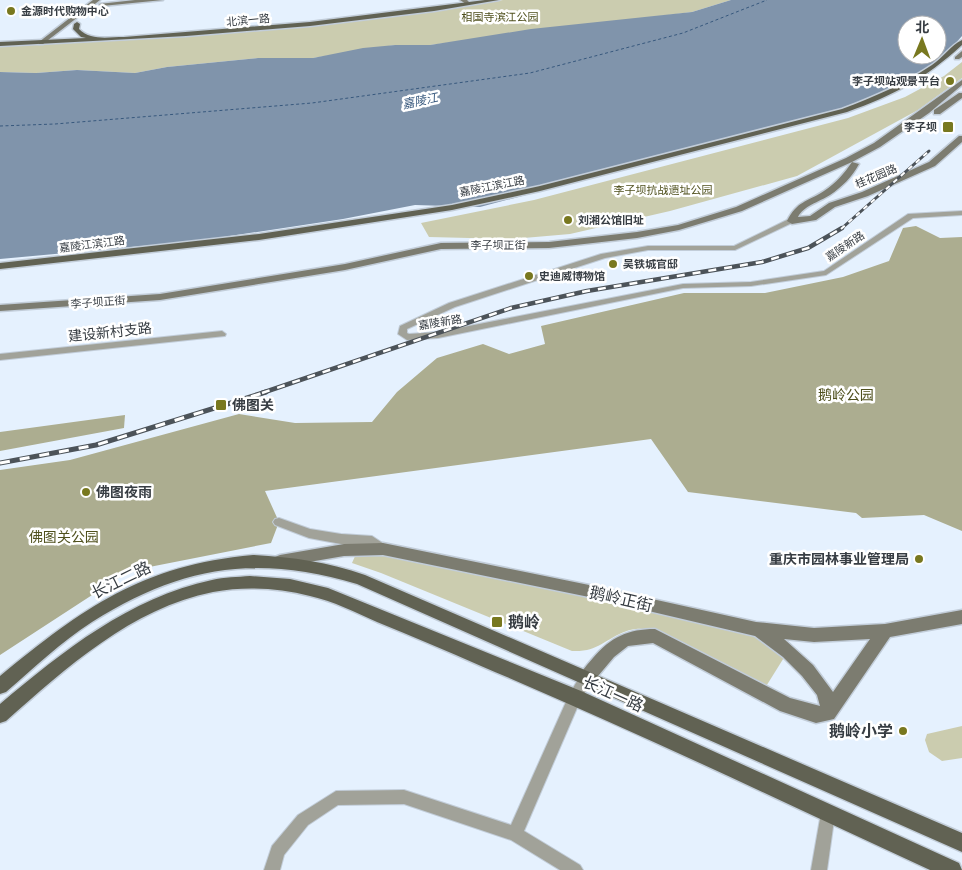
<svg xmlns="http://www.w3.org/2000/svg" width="962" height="870" viewBox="0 0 962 870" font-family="'Public Sans','Noto Sans SC',sans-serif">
<rect width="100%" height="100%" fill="#e5f1fe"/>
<!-- green -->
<g fill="#cbccaf">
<path d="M503,0H731L692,12L430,45H395L313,58H258L167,67L135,73L77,70L36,73L0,72V46C169,40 336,26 503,0Z"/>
<polygon points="962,62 962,78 918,110 797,176 670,211 570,234 512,239 429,237 421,223 534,200 848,118 905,97 944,76"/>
<path d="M356,554H383L758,634L785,656L765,688C739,673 663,625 636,629C616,631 603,647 587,650C582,651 577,651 572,651L381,573L352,563Z"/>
<polygon points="962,726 962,758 942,761 929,752 925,740 927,734"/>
</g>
<!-- forest -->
<g fill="#acad90">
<polygon points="916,226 940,238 962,237 962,531 924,515 862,518 856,513 688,492 651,439 265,491 279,522 271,543 129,571 0,655 0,470 70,460 239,414 295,423 372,422 397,392 437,358 483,344 509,354 545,344 541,326 684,293 765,293 843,277 889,261 903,228"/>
<polygon points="125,415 124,428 0,451 0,432"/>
</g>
<!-- water -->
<path fill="#8094ab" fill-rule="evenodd" d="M731,0H962V36L922,81L807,121L480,207L415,205L343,219L197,241L0,259V72L36,73L77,70L135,73L167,67L258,58H313L363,48L395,45H430L531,29L692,12ZM907,25H937V55H907Z"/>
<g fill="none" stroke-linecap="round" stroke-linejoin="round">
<!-- ferry -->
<polyline stroke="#37587d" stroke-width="1" stroke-dasharray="3 2.5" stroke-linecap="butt" points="0,126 55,124 312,103 530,73 683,33 767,0"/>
<defs>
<g id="street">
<polygon points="962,211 962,215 913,218 826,275 751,286 683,288 438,338 407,340 398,334 400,326 449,303 601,254 648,246 734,246 789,219 796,221 735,250 648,250 605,258 455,307 407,329 407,333 409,334 438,332 683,284 751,282 824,271 908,214"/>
<polygon points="222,331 226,334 225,336 0,360 0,354"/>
<polygon points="279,518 310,529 341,534 372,536 387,546 389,549 387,552 383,554 370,545 341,544 309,538 275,525 273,522 275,519"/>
<polygon points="587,671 592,673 594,677 580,701 524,831 580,865 583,870 560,870 511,840 404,804 338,805 308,825 284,855 280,870 264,870 272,846 298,815 336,791 404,790 511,825 570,693 582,673"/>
<polygon points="828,806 833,808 835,813 827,870 811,870 821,813 823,808"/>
</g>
<g id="secondary">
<polygon points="93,0 100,0 43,44 39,44 39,42"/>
<polygon points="135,0 163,0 102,6 99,4"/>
<polygon points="460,0 467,0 469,2 466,4"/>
<polygon points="962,51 962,57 959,59 955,59 955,57"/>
<polygon points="962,80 962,85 929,113 880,147 852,162 742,211 679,230 637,238 549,248 441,249 345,270 160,300 0,311 0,305 160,294 345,264 441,243 549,242 637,232 678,225 736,207 846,158 874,143"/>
<polygon points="959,93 962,93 962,98 940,114 934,114 934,110"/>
<path d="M959,136H962V142L935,166L868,196L835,207L816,220L792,224L787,221C797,201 807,202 824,191C836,183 844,174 852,162L859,164C852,177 842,187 830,195C819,202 803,206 798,217L810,216L829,203L862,192L929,162Z"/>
<path d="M383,543L589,585L756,622L814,628L885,624L962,610V624L890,637L834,719L816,723L780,711L653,643L628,646L614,657L593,682L587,685L581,682L579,677C582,670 588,664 593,658C611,637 628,629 655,629L790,698L820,706L817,695L802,676L783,657L755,636L589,597L383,555L344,556L280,567L275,565L273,561L275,557L280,555L344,544ZM784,639L814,642L870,639L833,692L813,665Z"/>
</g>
<g id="primary">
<path d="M485,0H499L434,11L310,26L186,36L0,46V42L86,38L81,37L73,29L74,24L77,22L80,24L79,29C91,41 108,37 124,37L310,22Z"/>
<path d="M962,40V45C925,79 894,95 847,112L540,191L452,210L259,240L0,269V263L259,234L452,205L540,186L842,109C874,97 904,84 932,65C943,58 951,45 962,40Z"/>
<path d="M253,555C292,557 328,562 365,575L962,833V852L357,584C256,554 181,566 92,622C61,642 34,668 6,692L0,694V676C83,608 142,565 253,555Z"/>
<path d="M250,576L290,579L328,588L581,691L959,863L962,870H930C781,801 633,730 481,666C447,651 412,636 377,622C355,612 333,601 310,596C278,588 246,586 213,592C132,608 66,668 6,721L0,723V704C63,651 129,598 212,580C224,577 238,577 250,576Z"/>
</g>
</defs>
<!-- street casing -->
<use href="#street" stroke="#c2cdd9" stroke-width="2"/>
<!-- secondary casing -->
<use href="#secondary" stroke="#c2cdd9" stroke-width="3"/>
<!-- primary casing -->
<use href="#primary" stroke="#c2cdd9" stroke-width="3"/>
<!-- street -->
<use href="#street" fill="#a1a299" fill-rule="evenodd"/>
<!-- secondary -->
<use href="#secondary" fill="#7c7c70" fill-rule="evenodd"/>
<!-- primary -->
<use href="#primary" fill="#616253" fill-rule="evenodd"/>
<defs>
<polyline id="rail-far2" points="841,229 929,151"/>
<polyline id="rail-far1" points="262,393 511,308 587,291 762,262 808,248 842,228"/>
<polyline id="rail" points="0,463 96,445 266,392"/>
</defs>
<!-- rail-far2 casing -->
<use href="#rail-far2" stroke="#4c5359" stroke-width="3"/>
<!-- rail-far1 casing -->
<use href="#rail-far1" stroke="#4c5359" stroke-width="4.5"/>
<!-- rail casing -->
<use href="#rail" stroke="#4c5359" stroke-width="5"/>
<!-- rail-far2 -->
<use href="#rail-far2" stroke="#fff" stroke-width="2" stroke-dasharray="5" stroke-linecap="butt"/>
<!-- rail-far1 -->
<use href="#rail-far1" stroke="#fff" stroke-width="2.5" stroke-dasharray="8" stroke-linecap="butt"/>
<!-- rail -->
<use href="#rail" stroke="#fff" stroke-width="3" stroke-dasharray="10" stroke-linecap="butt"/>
</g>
<!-- markers -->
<g fill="#78781f" stroke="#fff" stroke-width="2">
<circle cx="11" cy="11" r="5"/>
<circle cx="950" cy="81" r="5"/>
<rect x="942" y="121" width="12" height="12" rx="2.5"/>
<circle cx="568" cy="220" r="5"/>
<circle cx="613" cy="264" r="5"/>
<circle cx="529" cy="276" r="5"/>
<rect x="215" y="399" width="12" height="12" rx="2.5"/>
<circle cx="86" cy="492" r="5"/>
<circle cx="919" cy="559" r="5"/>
<rect x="491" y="616" width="12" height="12" rx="2.5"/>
<circle cx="903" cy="731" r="5"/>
</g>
<g text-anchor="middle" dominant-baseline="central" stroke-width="5" stroke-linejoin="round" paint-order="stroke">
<!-- far-poi labels -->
<g font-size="11" font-weight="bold" fill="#373d43" stroke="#fff" text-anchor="start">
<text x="21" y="11">金源时代购物中心</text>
<text x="940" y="81" text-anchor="end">李子坝站观景平台</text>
<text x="937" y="127" text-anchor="end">李子坝</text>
<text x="578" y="220">刘湘公馆旧址</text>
<text x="623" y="264">吴铁城官邸</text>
<text x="539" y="276">史迪威博物馆</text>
</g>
<!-- far-park labels -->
<g font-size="11" fill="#50511e" stroke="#fff">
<text x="500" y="17">相国寺滨江公园</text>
<text x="663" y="190">李子坝抗战遗址公园</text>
</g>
<!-- far-street labels -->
<g font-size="11" fill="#373d43" stroke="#fff">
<text transform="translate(248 20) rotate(-5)">北滨一路</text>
<text transform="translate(876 176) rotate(-23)">桂花园路</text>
<text transform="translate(492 186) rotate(-11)">嘉陵江滨江路</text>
<text transform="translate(92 244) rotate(-7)">嘉陵江滨江路</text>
<text x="498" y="245">李子坝正街</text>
<text transform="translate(845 246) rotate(-34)">嘉陵新路</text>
<text transform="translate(98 302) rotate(-4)">李子坝正街</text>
<text transform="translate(440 322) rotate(-9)">嘉陵新路</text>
</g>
<!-- far-water labels -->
<g font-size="12" font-style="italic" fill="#37587d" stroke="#fff">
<text transform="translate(420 101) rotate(-12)">嘉陵江</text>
</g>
<!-- street labels -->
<g font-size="14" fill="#373d43" stroke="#fff">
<text transform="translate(110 332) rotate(-6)">建设新村支路</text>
</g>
<!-- park labels -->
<g font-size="14" fill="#50511e" stroke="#fff">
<text x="846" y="395">鹅岭公园</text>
<text x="64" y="537">佛图关公园</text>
</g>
<!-- poi labels -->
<g font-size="14" font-weight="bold" fill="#373d43" stroke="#fff" text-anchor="start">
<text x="232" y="405">佛图关</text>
<text x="96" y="492">佛图夜雨</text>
<text x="909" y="559" text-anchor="end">重庆市园林事业管理局</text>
</g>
<!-- near-street labels -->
<g font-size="16" fill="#373d43" stroke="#fff">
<text transform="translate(121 580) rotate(-26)">长江二路</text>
<text transform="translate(621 599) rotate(13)">鹅岭正街</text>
<text transform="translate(613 694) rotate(24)">长江一路</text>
</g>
<!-- near-poi labels -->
<g font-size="16" font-weight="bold" fill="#373d43" stroke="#fff" text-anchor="start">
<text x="508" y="622">鹅岭</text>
<text x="893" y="731" text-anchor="end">鹅岭小学</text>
</g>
</g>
<!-- north arrow -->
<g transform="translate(922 40) rotate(1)"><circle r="24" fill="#ffffff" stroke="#afb1b4"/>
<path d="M0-4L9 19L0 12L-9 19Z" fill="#78781f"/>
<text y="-8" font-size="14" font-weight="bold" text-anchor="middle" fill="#373d43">北</text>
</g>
</svg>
